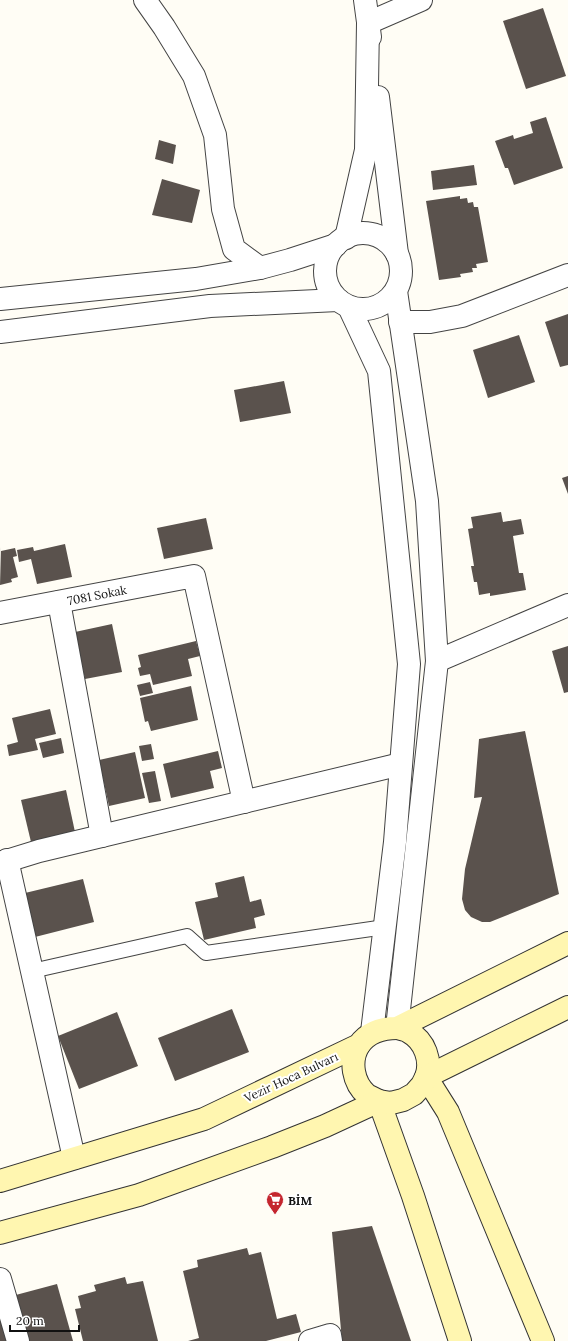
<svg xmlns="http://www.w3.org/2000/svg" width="568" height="1341" viewBox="0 0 568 1341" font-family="Lora,serif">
<rect width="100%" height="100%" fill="#fffdf5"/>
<!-- building -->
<g fill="#5a524d">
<polygon points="543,8 566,76 526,89 503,21"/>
<polygon points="546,117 563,168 514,185 508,168 505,168 495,141 513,135 514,139 533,133 530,122"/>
<polygon points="159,140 176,145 173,164 155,159"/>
<polygon points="474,165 477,185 433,190 431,171"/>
<polygon points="162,179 200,190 192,223 152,215"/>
<polygon points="460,196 460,199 467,198 468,203 473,202 474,207 478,207 488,262 476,264 477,268 472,268 473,272 460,274 461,277 439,280 426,201"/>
<polygon points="568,314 568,365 560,367 545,322"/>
<polygon points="519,335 535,382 488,398 473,350"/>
<polygon points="284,381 291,413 240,422 234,390"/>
<polygon points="568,476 568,494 562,478"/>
<polygon points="501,512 503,522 521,519 524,534 513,536 519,573 523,573 526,590 490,596 490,593 479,595 477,582 474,582 471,566 474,566 468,529 473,528 471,517"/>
<polygon points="206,518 213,549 164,559 157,528"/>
<polygon points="65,544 72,577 37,584 31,559 19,562 17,550 33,547 34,551"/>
<polygon points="1,547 1,551 15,548 17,556 13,557 18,577 11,579 12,582 0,585"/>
<polygon points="112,624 122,672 85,679 75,632"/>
<polygon points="196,641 200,656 188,659 192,676 153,685 150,674 140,676 138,668 141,667 138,655"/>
<polygon points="568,646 568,692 564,693 552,651"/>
<polygon points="150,682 153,693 140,696 137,685"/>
<polygon points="191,686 198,720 151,731 148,721 145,722 140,698"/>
<polygon points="50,709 56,734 35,739 38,750 9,756 7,745 18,742 12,718"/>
<polygon points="525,731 559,894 490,922 482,922 471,917 465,910 462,899 465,869 482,797 474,798 479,739"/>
<polygon points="61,738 64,753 43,758 39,743"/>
<polygon points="151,744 154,759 142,761 139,746"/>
<polygon points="218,751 222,768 210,771 214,788 171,798 163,764"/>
<polygon points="135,752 145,798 109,806 99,760"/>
<polygon points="155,771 161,801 149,803 142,773"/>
<polygon points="66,790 75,832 31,842 21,800"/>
<polygon points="244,876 250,902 261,899 265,915 254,918 256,928 204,940 195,902 218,897 215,883"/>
<polygon points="83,879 94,922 35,937 25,893"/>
<polygon points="232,1009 249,1052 175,1081 158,1038"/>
<polygon points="117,1012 138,1066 79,1089 58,1036"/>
<polygon points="372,1226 411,1341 342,1341 332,1232"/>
<polygon points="247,1248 249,1255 261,1252 277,1319 296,1314 301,1332 266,1341 188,1341 199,1338 183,1271 198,1267 197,1260"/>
<polygon points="125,1277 127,1284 143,1281 158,1341 83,1341 75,1309 81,1308 78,1296 96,1291 94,1285"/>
<polygon points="57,1284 73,1341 24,1341 12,1296"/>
<polygon points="0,1310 7,1341 0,1341"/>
</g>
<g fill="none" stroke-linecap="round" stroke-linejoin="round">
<defs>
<polyline id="service" points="32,971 187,936 206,953 385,927"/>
<g id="minor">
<polyline points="145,0 164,27 194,76 215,135 223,209 234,249 260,268"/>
<polyline points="365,0 370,37"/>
<polyline points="378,97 397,254"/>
<polyline points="346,238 366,150 368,23 421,0"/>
<polyline points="396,291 427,501 437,661 397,1028"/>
<polyline points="0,299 196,279 260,268 290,260 336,245"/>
<polyline points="349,307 379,371 409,664 395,842 372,1032"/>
<polyline points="400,322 430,322 462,316 568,275"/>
<polyline points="0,332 210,306 338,300"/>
<polyline points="59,602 102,836"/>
<polyline points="0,613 194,576 244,802"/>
<polyline points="437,661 568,605"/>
<polyline points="7,860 74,1158"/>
<polyline points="0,863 39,851 401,764"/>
<polyline points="0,1279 18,1341"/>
<polyline points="310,1341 330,1335 331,1341"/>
</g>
<circle id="tertiary" cx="363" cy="271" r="38"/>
<g id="secondary">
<path d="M397,1028C401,1029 406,1030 409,1032C425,1041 432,1061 426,1077L448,1112L543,1341"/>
<path d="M359,1045C349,1061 353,1083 367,1095C371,1097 375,1099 379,1101L413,1196L460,1341"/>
<path d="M0,1181L204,1119L359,1045C368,1032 381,1028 397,1028L568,943"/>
<polyline points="0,1233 139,1195 272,1147 325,1126 379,1101 391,1103 403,1100 414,1094 422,1085 426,1077 568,1007"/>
</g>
</defs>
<!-- service casing -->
<use href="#service" stroke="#444" stroke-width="16"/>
<!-- minor casing -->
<use href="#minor" stroke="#444" stroke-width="24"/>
<!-- tertiary casing -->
<use href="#tertiary" stroke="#444" stroke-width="24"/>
<!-- secondary casing -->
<use href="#secondary" stroke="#333" stroke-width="24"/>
<!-- service -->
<use href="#service" stroke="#fff" stroke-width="14"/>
<!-- minor -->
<use href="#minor" stroke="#fff" stroke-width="22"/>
<!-- tertiary -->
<use href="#tertiary" stroke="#fff" stroke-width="22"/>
<!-- secondary -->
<use href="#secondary" stroke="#fff6b0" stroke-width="22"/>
</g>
<!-- icons -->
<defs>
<symbol id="supermarket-pin" viewBox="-11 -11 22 30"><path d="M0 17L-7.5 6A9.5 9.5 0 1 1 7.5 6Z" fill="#c4262e" stroke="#fff"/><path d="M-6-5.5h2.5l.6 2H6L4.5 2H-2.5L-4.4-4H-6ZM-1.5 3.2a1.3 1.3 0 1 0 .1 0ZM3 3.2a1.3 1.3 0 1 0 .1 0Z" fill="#fff"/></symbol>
</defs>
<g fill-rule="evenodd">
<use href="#supermarket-pin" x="265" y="1190" width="20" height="27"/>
</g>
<g text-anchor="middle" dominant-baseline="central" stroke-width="4" stroke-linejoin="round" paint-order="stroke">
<!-- street labels -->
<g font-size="12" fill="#111" stroke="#fff">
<text transform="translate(97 595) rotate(-11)">7081 Sokak</text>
<text transform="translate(291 1077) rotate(-25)">Vezir Hoca Bulvarı</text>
</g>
<!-- poi labels -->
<g font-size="12" font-weight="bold" fill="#111" stroke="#fff" text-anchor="start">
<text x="288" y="1200">BİM</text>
</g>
</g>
<!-- scale -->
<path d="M10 1325v6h69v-6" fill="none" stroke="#111111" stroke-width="2"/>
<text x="16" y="1325" font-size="12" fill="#111111" stroke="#ffffff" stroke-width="3" paint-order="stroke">20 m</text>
</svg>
